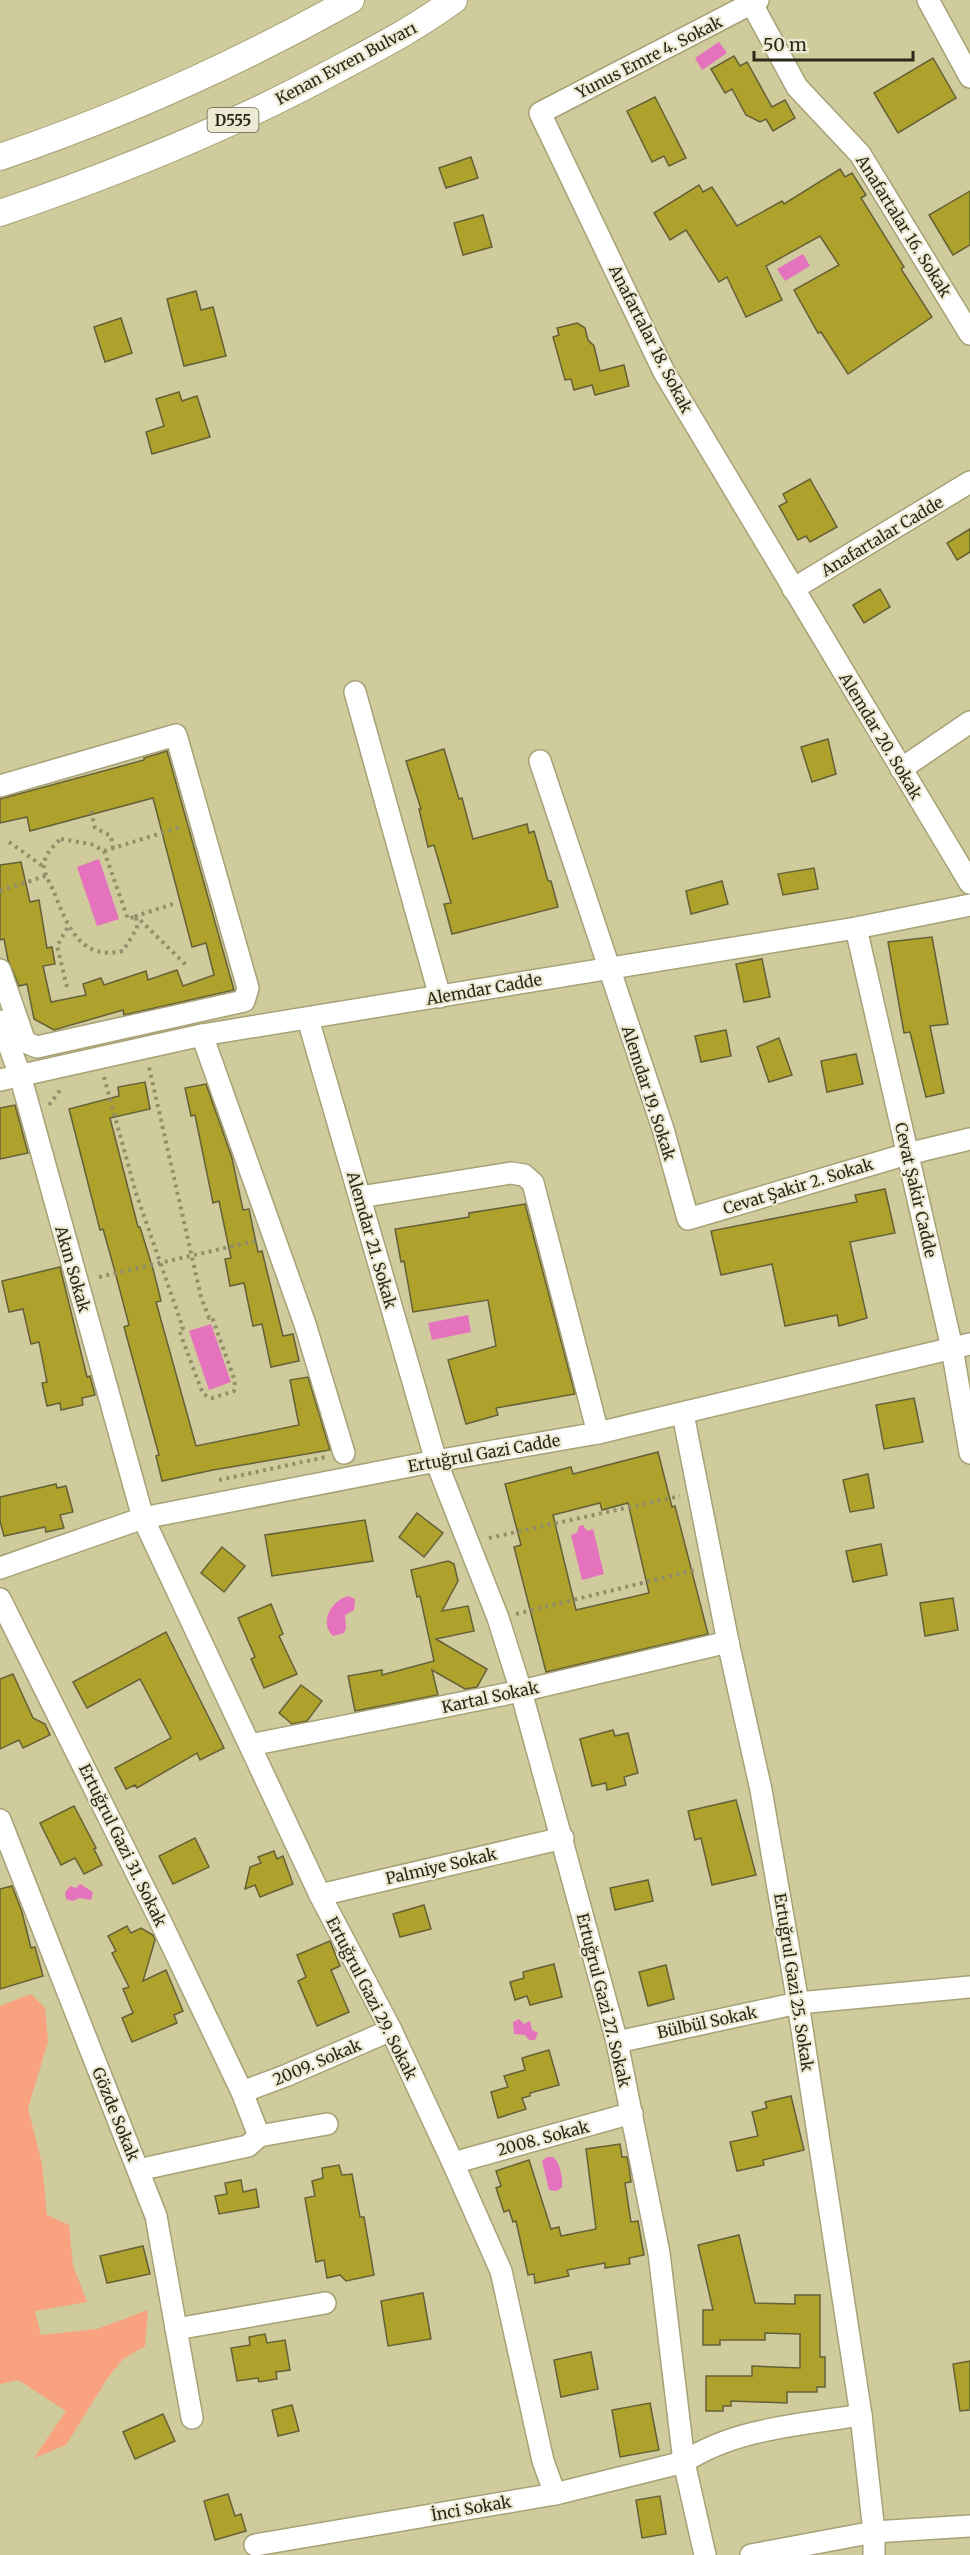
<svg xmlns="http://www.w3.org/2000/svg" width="970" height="2555" viewBox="0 0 970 2555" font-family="Merriweather,serif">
<rect width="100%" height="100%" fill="#d0cb9d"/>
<!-- green -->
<polygon fill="#f9a27f" points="31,1994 45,2008 48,2042 28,2108 42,2164 47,2215 69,2225 73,2265 87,2302 35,2311 41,2335 97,2329 148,2310 145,2346 123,2359 107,2379 66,2445 34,2458 66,2411 18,2380 0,2384 0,2006"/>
<!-- water -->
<g fill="#e472bc">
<polygon points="719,42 727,53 702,70 695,58"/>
<polygon points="803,254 810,266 785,281 777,269"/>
<polygon points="99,859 119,919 97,926 77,867"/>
<polygon points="468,1315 471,1332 432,1340 428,1323"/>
<polygon points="211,1324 231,1382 209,1390 189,1331"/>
<polygon points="583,1525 587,1531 593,1529 604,1574 582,1580 571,1535 577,1533 579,1526"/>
<path d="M348,1596L355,1599L354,1610L345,1615L346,1628L344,1633L333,1636C319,1622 331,1601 348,1596Z"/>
<polygon points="80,1884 93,1892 91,1900 80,1898 72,1901 66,1899 65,1893 70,1886 76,1888"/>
<polygon points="519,2019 524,2024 530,2021 532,2030 538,2033 535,2040 529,2040 525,2035 514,2034 513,2022"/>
<path d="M547,2157H553C560,2162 563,2179 562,2187L557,2191L549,2190L542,2161Z"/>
</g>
<!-- building -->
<g fill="#aea12c" stroke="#656136" stroke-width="1.5" fill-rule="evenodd">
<polygon points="734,56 740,66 747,62 772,107 785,100 795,118 773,131 766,119 760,122 746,115 732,89 725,93 711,69"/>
<polygon points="933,58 956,98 898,133 874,93"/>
<polygon points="655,97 686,158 669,166 664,156 652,162 627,111"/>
<polygon points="471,157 478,178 446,188 439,168"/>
<polygon points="840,169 845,177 852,173 866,195 861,198 904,267 901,269 932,317 848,374 821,332 818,333 794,290 839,265 820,236 766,266 782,300 746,317 727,277 719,282 686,230 670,240 654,213 699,185 703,192 712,187 737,226 782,201 784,204"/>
<polygon points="970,191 970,245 953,255 929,215"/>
<polygon points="483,215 492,247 463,255 454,223"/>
<polygon points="196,291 201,310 213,307 226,356 184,366 167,299"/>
<polygon points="121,318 132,353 105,362 94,327"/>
<polygon points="577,323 585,328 588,340 594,346 600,371 624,365 629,386 595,395 592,385 574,390 571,379 565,380 553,337 559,335 557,328"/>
<polygon points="179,392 182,401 197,396 210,437 152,454 146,432 164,426 156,399"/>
<polygon points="810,479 837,527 810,542 806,536 798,540 779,506 787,502 783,494"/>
<polygon points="970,529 970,552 957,560 947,543"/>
<polygon points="880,589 890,607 864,623 853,605"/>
<polygon points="828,739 836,774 812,782 801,747"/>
<polygon points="444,749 459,799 462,798 473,839 527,824 529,833 534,831 548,881 551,881 558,907 452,934 444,904 451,903 434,845 428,847 419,809 421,809 406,761"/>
<polygon points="167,751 234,990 124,1015 123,1010 54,1030 34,1019 27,984 19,986 8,960 4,939 0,940 0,865 21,862 30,902 39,900 47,948 52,947 55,964 43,966 51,1002 86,995 83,984 101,978 104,985 146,971 148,980 177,970 183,986 214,975 206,943 192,947 153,798 30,831 27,817 0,823 0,799 144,760 144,758"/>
<polygon points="814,868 818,889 783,895 778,874"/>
<polygon points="722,881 728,904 691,914 686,891"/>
<polygon points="932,937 948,1024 930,1026 944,1093 926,1097 910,1032 904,1033 888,942"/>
<polygon points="762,959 770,997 744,1002 736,964"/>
<polygon points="726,1030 731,1056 701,1062 695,1036"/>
<polygon points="779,1038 792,1075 769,1082 757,1047"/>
<polygon points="856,1054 863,1084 827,1092 821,1061"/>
<polygon points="145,1082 150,1109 110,1118 138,1227 140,1227 153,1269 161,1301 156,1302 196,1446 299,1425 290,1380 308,1377 330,1450 213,1470 162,1481 156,1456 159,1455 124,1327 129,1325 114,1268 103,1229 100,1230 69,1109 119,1096 118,1087"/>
<polygon points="206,1084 232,1158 243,1210 249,1209 258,1252 262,1251 283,1336 293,1334 299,1361 271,1367 262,1324 253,1326 244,1283 230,1286 225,1259 231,1258 219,1201 213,1203 195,1115 191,1116 185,1088"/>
<polygon points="15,1105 28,1153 0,1159 0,1108"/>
<polygon points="885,1189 895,1233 850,1242 867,1318 839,1326 837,1315 785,1326 772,1264 721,1275 711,1231 857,1202 855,1195"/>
<polygon points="525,1204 575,1394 496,1408 498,1415 466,1424 448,1360 496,1346 488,1300 413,1312 404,1261 401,1262 395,1229 469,1217 469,1213"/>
<polygon points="60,1267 87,1377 90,1376 95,1395 82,1398 83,1405 61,1410 60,1403 47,1406 42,1383 47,1382 39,1342 31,1344 23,1309 9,1312 2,1281"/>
<polygon points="914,1398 923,1442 884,1449 876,1405"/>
<path d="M658,1452L672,1507L675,1506L708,1634L546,1672L514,1547L521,1545L505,1484L571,1467L573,1474ZM600,1503L602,1510L628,1503L649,1593L576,1610L553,1515Z"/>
<polygon points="868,1474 874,1508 850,1512 843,1480"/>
<polygon points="56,1484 57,1488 66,1486 73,1512 60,1515 64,1528 46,1532 45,1527 4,1536 0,1521 0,1497"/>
<polygon points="417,1513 443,1533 424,1557 399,1537"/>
<polygon points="365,1520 373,1561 272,1576 265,1535"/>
<polygon points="881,1544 887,1575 853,1582 846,1551"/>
<polygon points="222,1547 245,1566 224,1592 201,1573"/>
<polygon points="448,1561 454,1564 458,1581 442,1611 468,1606 474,1631 436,1639 487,1669 477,1687 465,1689 432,1670 438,1695 355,1711 348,1676 382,1670 382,1675 434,1661 420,1596 417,1597 411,1570"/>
<polygon points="953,1598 958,1630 925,1636 920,1603"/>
<polygon points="271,1604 283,1634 279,1636 297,1674 264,1688 251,1659 255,1657 238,1618"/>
<polygon points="166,1632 224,1748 200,1760 197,1753 137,1788 135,1785 126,1789 115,1768 171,1738 140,1679 87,1708 73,1682"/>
<polygon points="13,1674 33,1718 45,1724 50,1735 23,1748 19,1740 0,1749 0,1679"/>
<polygon points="301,1685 322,1701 307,1721 292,1724 279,1713"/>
<polygon points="613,1730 615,1736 628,1733 638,1773 624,1777 626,1785 607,1790 606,1783 592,1786 580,1739"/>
<polygon points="736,1800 756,1875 712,1885 701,1838 695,1840 688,1811"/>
<polygon points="74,1806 96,1848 94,1849 102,1865 84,1874 75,1858 61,1865 40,1823"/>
<polygon points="195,1838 209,1867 173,1884 159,1856"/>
<polygon points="274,1851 277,1859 283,1856 293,1884 260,1897 255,1885 245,1889 250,1867 261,1863 258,1857"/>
<polygon points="648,1880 653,1901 615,1910 610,1888"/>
<polygon points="12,1886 22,1912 31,1948 35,1947 43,1976 0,1989 0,1889"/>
<polygon points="424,1905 431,1929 400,1937 393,1914"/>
<polygon points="127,1926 131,1933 141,1928 153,1935 155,1940 143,1981 166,1970 183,2011 174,2015 177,2023 132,2042 122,2018 133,2013 123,1989 129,1987 112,1953 116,1951 108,1936"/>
<polygon points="330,1941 340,1966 331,1970 349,2012 317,2026 298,1981 306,1977 297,1955"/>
<polygon points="554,1964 562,1997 530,2005 527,1996 515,2000 510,1982 524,1978 523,1972"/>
<polygon points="666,1965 674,1999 648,2006 639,1972"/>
<polygon points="549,2050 559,2085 530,2093 530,2096 522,2098 526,2109 498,2118 491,2092 508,2087 504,2076 525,2070 522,2058"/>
<polygon points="791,2096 804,2150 763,2160 764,2165 737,2171 730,2142 758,2136 752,2112 767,2108 765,2102"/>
<polygon points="620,2144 622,2157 627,2157 629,2167 631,2182 625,2183 631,2222 638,2221 644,2255 629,2258 630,2264 605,2268 605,2263 567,2270 569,2276 535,2283 534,2274 528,2275 516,2221 513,2222 509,2210 504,2212 496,2188 501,2186 496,2171 529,2160 551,2229 559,2227 561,2236 596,2229 586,2149"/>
<polygon points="339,2165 342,2175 352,2174 360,2217 364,2217 374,2275 346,2281 340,2275 327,2278 324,2260 316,2262 305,2198 315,2196 312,2181 323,2178 322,2168"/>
<polygon points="241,2180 243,2192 256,2189 259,2207 219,2214 215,2196 227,2194 225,2183"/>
<polygon points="739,2235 755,2303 795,2304 795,2295 820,2295 820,2357 825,2357 825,2387 817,2387 817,2392 787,2392 787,2403 731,2401 731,2406 723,2406 723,2411 706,2411 706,2376 752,2376 752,2366 800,2368 800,2334 765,2333 765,2340 720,2340 720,2345 703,2345 703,2310 713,2310 698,2245"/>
<polygon points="143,2246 150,2274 107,2283 100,2256"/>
<polygon points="423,2293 431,2339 388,2346 381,2301"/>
<polygon points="265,2334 267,2343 285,2340 290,2370 276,2372 277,2379 259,2382 258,2378 237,2381 231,2348 250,2345 249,2337"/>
<polygon points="591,2352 598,2389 561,2397 554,2360"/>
<polygon points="970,2361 970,2410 960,2411 953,2364"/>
<polygon points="650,2403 659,2450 620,2457 612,2410"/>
<polygon points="292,2405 299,2431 278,2436 272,2410"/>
<polygon points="163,2414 175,2441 135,2459 123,2432"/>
<polygon points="228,2494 235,2516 241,2514 246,2531 215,2540 204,2501"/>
<polygon points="660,2496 666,2534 642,2538 636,2500"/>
</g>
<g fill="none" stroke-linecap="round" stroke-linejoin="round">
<defs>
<g id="minor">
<polyline points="758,0 540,113 664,372 970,883"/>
<polyline points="928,0 970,77"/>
<polyline points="752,4 797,87 860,154 970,334"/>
<polyline points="793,589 970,482"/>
<polyline points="355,692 440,997"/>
<polyline points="540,761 663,1129 688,1219 907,1154 970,1139"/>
<polyline points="901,769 970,722"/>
<polyline points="0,786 176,735 248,988 244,1001 37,1047 25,1042 0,970"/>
<polyline points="856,928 952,1348 970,1453"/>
<polyline points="308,1019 436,1461 498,1618 521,1691 617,2042 659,2253 684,2462 705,2555"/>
<polyline points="0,1021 20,1075 143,1518 320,1895 391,2030 453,2163 501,2271 543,2461 555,2494"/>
<polyline points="202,1035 305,1324 344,1453"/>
<polyline points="0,1080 202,1035 856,928 970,905"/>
<polyline points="360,1197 511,1173 524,1175 533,1183 598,1433"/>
<polyline points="683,1414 728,1642 761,1790 798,2003 861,2415 874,2532 874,2555"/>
<polyline points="0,1568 143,1518 436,1461 598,1433 970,1344"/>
<polyline points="0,1599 157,1914 242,2092 259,2136 248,2146 138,2170"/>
<polyline points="250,1745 521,1691 728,1642"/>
<polyline points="0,1820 156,2216 192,2418"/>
<polyline points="320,1895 563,1838"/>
<polyline points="617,2042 798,2003 970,1987"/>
<polyline points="242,2092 285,2076 391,2030"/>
<polyline points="259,2136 327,2124"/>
<polyline points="453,2163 632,2113"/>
<polyline points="176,2329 325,2303"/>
<path d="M255,2545L555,2494L684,2462C736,2428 801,2425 861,2415"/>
<polyline points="751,2555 874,2532 970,2526"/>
</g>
<g id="major">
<path d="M0,157C124,115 237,64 351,0"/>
<path d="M0,213C115,174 229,128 336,70C377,48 416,28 454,0"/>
</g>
</defs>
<!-- minor casing -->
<use href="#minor" stroke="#a7a276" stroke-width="24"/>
<!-- major casing -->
<use href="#major" stroke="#a7a276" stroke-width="28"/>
<!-- path -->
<g stroke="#928e6b" stroke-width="4" stroke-dasharray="3 4.5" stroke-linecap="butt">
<polyline points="91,811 95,828 111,836 113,849"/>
<path d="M61,839L91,844L104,851L128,919L136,916L137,928L123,951C80,961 67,925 54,892C51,885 44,874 44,866C44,855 53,846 61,839Z"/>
<polyline points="9,842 44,867"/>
<polyline points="104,851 181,827"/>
<polyline points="0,891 48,875"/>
<polyline points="173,904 136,916 188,967"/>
<polyline points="67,987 57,946 69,925"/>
<polyline points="104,1077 136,1193 183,1328 179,1330 203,1394 212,1398 234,1391 235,1381 212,1317 209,1318 201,1297 149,1067"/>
<polyline points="49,1105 61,1089"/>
<polyline points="99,1277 255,1241"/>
<polyline points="219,1480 326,1457"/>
<polyline points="489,1538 680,1496"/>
<polyline points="516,1614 695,1570"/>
</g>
<!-- minor -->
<use href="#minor" stroke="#fff" stroke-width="21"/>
<!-- major -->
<use href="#major" stroke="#fff" stroke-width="26"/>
</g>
<g text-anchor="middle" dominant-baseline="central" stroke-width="4.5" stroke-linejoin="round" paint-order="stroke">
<!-- shield labels -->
<rect fill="#ecead3" stroke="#65634f" stroke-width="1.5" x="207.5" y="108" width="51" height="24" rx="4.5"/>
<g font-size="15" font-weight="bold" fill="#2b2917">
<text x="233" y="120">D555</text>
</g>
<!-- street labels -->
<g font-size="16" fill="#2b2917" stroke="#ecead3">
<text transform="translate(649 57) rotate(-27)">Yunus Emre 4. Sokak</text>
<text transform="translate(346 63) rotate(-28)">Kenan Evren Bulvarı</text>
<text transform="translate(904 226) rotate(58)">Anafartalar 16. Sokak</text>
<text transform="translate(651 339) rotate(63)">Anafartalar 18. Sokak</text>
<text transform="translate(882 536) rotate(-31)">Anafartalar Cadde</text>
<text transform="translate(881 736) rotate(59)">Alemdar 20. Sokak</text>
<text transform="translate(484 989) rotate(-10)">Alemdar Cadde</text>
<text transform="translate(649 1093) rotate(72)">Alemdar 19. Sokak</text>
<text transform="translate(798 1186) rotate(-17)">Cevat Şakir 2. Sokak</text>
<text transform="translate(916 1190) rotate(77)">Cevat Şakir Cadde</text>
<text transform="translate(372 1240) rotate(74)">Alemdar 21. Sokak</text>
<text transform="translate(73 1269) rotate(74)">Akın Sokak</text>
<text transform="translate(484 1453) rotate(-10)">Ertuğrul Gazi Cadde</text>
<text transform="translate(490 1697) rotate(-12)">Kartal Sokak</text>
<text transform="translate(123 1845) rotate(64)">Ertuğrul Gazi 31. Sokak</text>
<text transform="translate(441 1866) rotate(-13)">Palmiye Sokak</text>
<text transform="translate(794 1982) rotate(81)">Ertuğrul Gazi 25. Sokak</text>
<text transform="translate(372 1998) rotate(63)">Ertuğrul Gazi 29. Sokak</text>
<text transform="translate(604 2000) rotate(76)">Ertuğrul Gazi 27. Sokak</text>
<text transform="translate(707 2022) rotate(-12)">Bülbül Sokak</text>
<text transform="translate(317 2062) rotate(-23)">2009. Sokak</text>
<text transform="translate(116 2114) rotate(68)">Gözde Sokak</text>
<text transform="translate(543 2138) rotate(-15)">2008. Sokak</text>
<text transform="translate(471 2508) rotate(-10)">İnci Sokak</text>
</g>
</g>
<!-- scale -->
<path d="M754 51v9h159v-9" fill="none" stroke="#2b2917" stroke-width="3"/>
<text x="763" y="51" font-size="18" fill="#2b2917" stroke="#ecead3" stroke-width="4.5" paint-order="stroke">50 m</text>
</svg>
